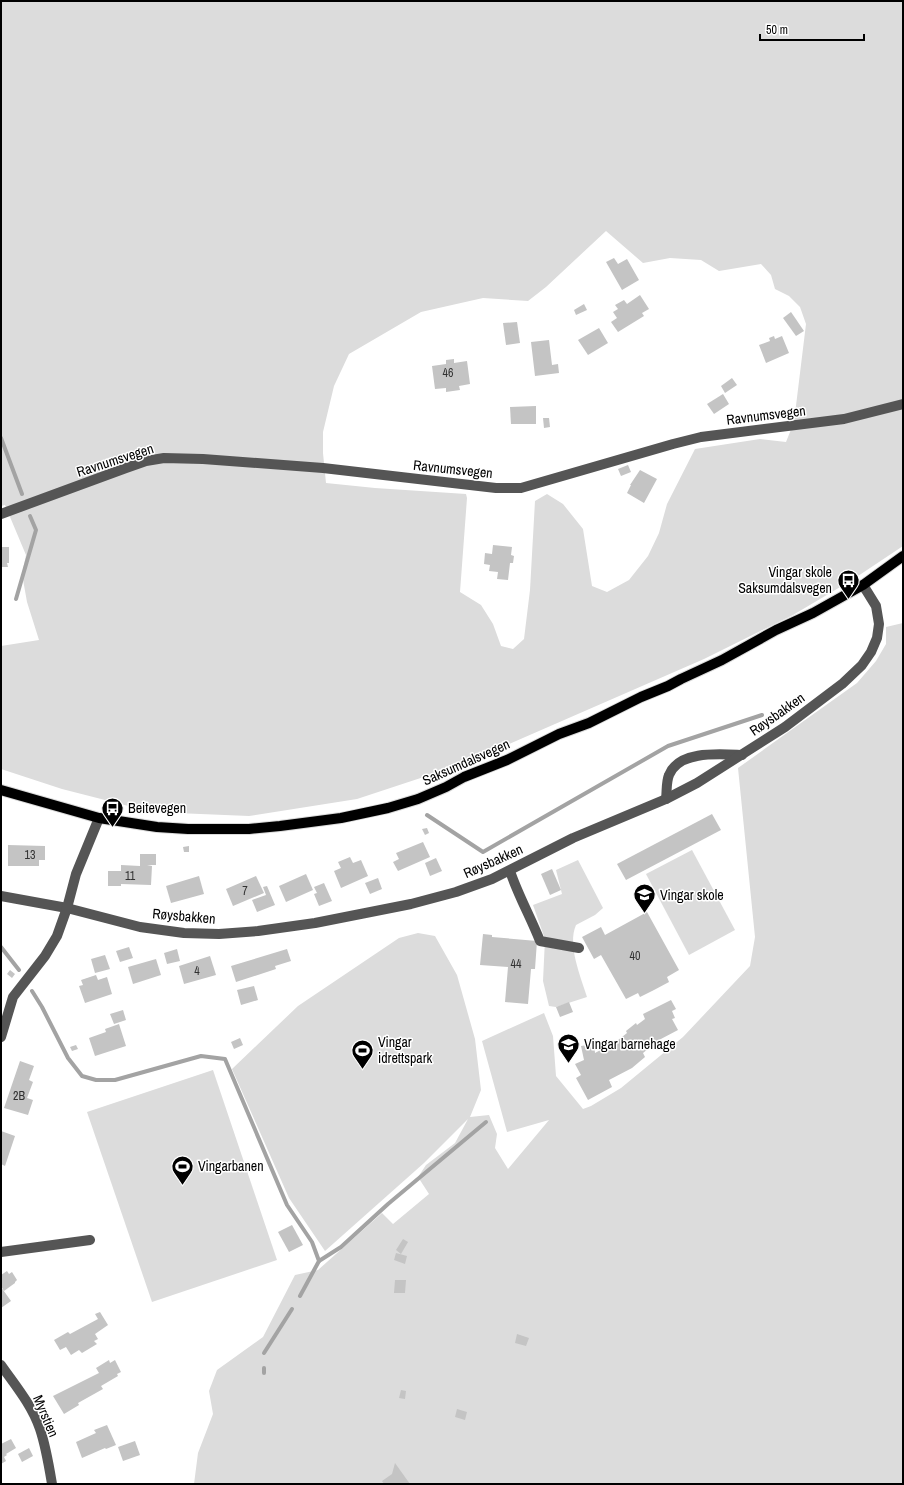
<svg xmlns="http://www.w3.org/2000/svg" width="904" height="1485" viewBox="0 0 904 1485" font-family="'Archivo Narrow',sans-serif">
<rect width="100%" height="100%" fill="#fff"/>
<!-- green -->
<g fill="#dcdcdc" fill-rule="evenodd">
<path d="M1,1H903V546L852,580L793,615L704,659L463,764L357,799L249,816L152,812L62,789L1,769V646L39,640L27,602L22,574L26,555L5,505L1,506ZM606,231L643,263L670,258L701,260L719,271L761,264L771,275L775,289L789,296L800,307L806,324L794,422L786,442L760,439L695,449L667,504L659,533L648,556L629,580L607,592L592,586L583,529L563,504L547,494L535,501L530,590L524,639L513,649L501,646L493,624L481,605L460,592L467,498L466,494L375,488L326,483L323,453V432L334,386L349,354L421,312L483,298L528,301L546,287Z"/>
<polygon points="903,623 903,1484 194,1484 198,1453 213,1414 209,1391 217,1370 263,1337 295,1275 318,1270 382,1213 393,1224 429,1194 418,1177 426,1165 455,1143 468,1119 424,1163 325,1251 289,1198 232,1069 298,1006 399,938 418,933 435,936 457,975 475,1039 481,1090 470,1117 489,1115 497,1134 495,1148 508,1169 549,1120 507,1132 482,1041 544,1013 553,1036 556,1076 583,1109 591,1106 621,1088 683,1037 750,966 755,937 738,768 857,683 876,661 886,644 886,627"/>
<polygon points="692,850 735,930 689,955 646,874"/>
<path d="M578,860L603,908L595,915L576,925C567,945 581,977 587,997L556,1007L549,1006L543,981L545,939L533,905L562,894L556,870Z"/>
<polygon points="213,1070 277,1260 152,1302 87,1112"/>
</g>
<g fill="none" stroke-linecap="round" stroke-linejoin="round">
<!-- stream -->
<g stroke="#a3a3a3" stroke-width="4">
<polyline points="1,438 22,494"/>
<polyline points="16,599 36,530 30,516"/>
<polyline points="427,815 483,852 668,746 762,715"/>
<polyline points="1,947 19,970"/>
<polyline points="32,991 42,1007 68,1058 82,1076 96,1080 115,1080 201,1056 225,1059 287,1205 312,1242 319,1261 300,1296"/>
<polyline points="319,1261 341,1247 388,1204 486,1122"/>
<polyline points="264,1353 292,1309"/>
<polyline points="264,1368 264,1373"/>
</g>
</g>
<!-- building -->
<g fill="#c4c4c4">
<polygon points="614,258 618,264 627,259 639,280 622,290 606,262"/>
<polygon points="640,295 649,309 642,313 644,316 618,332 611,322 617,318 613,312 618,309 615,305 624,300 627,304"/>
<polygon points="584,304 587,310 576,315 574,310"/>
<polygon points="791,312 804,331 796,336 783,318"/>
<polygon points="517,322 520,343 506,345 503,323"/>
<polygon points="599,328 608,343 588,355 578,340"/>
<polygon points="774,336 775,339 782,336 789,353 766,363 759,345 770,341 769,338"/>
<polygon points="549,340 552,365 558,364 559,373 535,376 531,342"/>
<polygon points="454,359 454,363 467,361 470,384 459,386 460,390 446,392 446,388 435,389 432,366 446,364 446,360"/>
<polygon points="732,378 737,385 725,393 721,386"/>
<polygon points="723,394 729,404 714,414 707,404"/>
<polygon points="536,406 536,424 511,424 510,407"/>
<polygon points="543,418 549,418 550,427 544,428"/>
<polygon points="628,465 631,472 621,476 618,469"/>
<polygon points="640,470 657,479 644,503 627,493 631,485 630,485"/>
<polygon points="493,545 512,547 511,555 514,556 513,563 510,563 508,580 497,579 498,572 489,571 490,565 484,564 485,553 492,554"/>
<polygon points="1,547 9,547 9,563 7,563 8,567 1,567"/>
<polygon points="712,814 721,830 626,880 617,864"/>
<polygon points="427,828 429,833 425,835 422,829"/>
<polygon points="423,842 430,857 398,871 393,862 399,859 396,853"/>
<polygon points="8,845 45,846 45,860 39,860 39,866 8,866"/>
<polygon points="189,846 189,852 184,852 183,847"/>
<polygon points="140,854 156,854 156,865 147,865 152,866 151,885 121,884 121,886 108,886 108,871 121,871 121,865 140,866"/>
<polygon points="350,857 353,863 361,860 368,876 341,888 334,871 341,868 338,862"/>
<polygon points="436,858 442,871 430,876 425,863"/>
<polygon points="552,869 561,890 550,895 541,874"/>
<polygon points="306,874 313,890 286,902 279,886"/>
<polygon points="199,876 204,894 171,903 166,886"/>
<polygon points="256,876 264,893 233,906 226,889"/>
<polygon points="378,878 382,889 370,894 365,883"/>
<polygon points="324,883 332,901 319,906 314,894 317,893 314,887"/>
<polygon points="267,886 275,905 257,912 252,900 266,895 263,887"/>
<polygon points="647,912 679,970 667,977 669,982 654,990 640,997 638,993 626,999 601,955 594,959 582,937 601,927 605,935"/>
<polygon points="483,934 492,935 492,937 537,941 535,969 531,969 528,1004 505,1002 508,967 480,965"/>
<polygon points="129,947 133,958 120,962 116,951"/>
<polygon points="177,949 180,961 167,964 164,953"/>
<polygon points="287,949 291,961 275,966 276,969 236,982 231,966"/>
<polygon points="105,955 110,969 95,973 91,959"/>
<polygon points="210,956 216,975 184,984 179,966"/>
<polygon points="156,959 161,975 133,984 128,967"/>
<polygon points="10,970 15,974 12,978 7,974"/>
<polygon points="96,975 98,980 107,977 112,994 85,1003 79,986 83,985 81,980"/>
<polygon points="254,986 258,1000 241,1005 237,990"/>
<polygon points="671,1000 676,1009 672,1011 675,1018 672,1019 678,1030 659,1040 643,1053 645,1057 632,1068 609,1080 612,1087 588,1100 576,1078 581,1075 575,1064 584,1060 581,1046 594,1044 595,1053 617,1041 627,1033 626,1031 636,1023 637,1025 645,1019 643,1014"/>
<polygon points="569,1002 573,1012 560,1017 556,1007"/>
<polygon points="123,1010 126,1020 114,1024 110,1014"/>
<polygon points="119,1024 126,1046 95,1056 89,1038 106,1032 105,1029"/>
<polygon points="240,1038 243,1045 234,1049 231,1042"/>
<polygon points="76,1045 78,1049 72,1051 70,1047"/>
<polygon points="20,1061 34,1066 29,1080 33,1082 27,1098 33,1100 28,1115 4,1108"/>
<polygon points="1,1131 15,1136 5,1166 1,1164"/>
<polygon points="292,1225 303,1245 289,1252 278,1232"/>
<polygon points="403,1239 408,1242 401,1254 396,1250"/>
<polygon points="396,1253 407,1256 405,1264 394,1260"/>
<polygon points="7,1271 9,1274 12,1272 17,1280 15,1282 15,1283 4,1291 1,1286 1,1275"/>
<polygon points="395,1280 406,1280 405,1293 394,1293"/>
<polygon points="1,1287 11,1301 1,1308"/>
<polygon points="100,1312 108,1325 95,1334 98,1339 94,1341 97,1344 82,1353 79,1350 71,1355 66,1347 60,1350 54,1340 68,1332 70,1334 98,1319 95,1314"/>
<polygon points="517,1334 529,1338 526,1346 515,1343"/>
<polygon points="109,1360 110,1363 115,1360 121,1372 117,1374 118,1376 101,1386 103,1389 78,1403 79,1405 64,1414 53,1396 99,1373 96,1368"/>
<polygon points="401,1390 406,1391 405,1399 399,1398"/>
<polygon points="457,1409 467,1412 465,1420 455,1417"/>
<polygon points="107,1425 116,1445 106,1449 105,1448 82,1458 76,1442 96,1433 94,1430"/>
<polygon points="11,1439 16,1448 6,1454 7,1455 4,1457 6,1461 1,1464 1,1444"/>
<polygon points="135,1441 140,1455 123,1461 118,1447"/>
<polygon points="29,1448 33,1456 22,1462 18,1454"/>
<polygon points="395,1463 410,1484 384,1484 382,1481 392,1474"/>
</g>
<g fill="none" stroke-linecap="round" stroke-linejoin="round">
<defs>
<polyline id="major" points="1,790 99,818 157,827 188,829 249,829 280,826 341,818 388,808 418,799 446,787 464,777 507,760 559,734 589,723 641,697 668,686 681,679 722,660 776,630 813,613 863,585 903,556"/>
</defs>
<!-- major casing -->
<use href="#major" stroke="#dbdbdb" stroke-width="12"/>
<!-- minor -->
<g stroke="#555" stroke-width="10">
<polyline points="1,514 126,468 146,461 164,458 203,459 323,468 496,488 521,488 673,444 701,437 844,419 903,404"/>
<path d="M666,799C667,792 666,782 669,775C679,750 720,754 742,755"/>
<path d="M510,871C518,895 531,918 540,941L579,948"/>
<polyline points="1,896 67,908 140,927 184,933 219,934 258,931 315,923 411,904 456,892 492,879 573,838 666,799 697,783 785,727 842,684 862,665 871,652 877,638 879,624 876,606 863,585"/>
<polyline points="1,1037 13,997 45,956 57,936 67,908 76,874 99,818"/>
<polyline points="1,1252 90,1240"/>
<path d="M1,1365C15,1385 32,1405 40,1429C46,1447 49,1466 52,1484"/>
</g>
<!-- major -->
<use href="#major" stroke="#000" stroke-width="10"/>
</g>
<!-- icons -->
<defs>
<symbol id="bus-pin" viewBox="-11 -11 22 30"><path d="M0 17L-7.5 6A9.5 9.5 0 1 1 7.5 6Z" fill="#000" stroke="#fff"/><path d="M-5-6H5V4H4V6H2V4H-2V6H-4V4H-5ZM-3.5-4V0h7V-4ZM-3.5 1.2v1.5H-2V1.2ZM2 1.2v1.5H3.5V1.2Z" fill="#fff"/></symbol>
<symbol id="school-pin" viewBox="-11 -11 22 30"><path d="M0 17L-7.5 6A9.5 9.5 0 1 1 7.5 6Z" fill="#000" stroke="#fff"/><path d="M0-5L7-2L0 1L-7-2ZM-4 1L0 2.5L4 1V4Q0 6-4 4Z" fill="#fff"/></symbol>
<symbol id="stadium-pin" viewBox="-11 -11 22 30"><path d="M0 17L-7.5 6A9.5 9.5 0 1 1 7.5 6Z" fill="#000" stroke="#fff"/><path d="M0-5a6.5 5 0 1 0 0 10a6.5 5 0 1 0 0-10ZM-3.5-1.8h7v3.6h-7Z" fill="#fff"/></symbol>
</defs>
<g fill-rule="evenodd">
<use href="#bus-pin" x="836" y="568" width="25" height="34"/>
<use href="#bus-pin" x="100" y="796" width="25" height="34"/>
<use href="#school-pin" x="632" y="882" width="25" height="34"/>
<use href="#school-pin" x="556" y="1032" width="25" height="34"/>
<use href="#stadium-pin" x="350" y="1038" width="25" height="34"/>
<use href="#stadium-pin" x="170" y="1154" width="25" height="34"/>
</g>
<g text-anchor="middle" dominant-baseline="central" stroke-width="3" stroke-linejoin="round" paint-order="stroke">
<!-- number labels -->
<g font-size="12" fill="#313131">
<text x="448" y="373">46</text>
<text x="30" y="855">13</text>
<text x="130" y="876">11</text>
<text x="245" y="891">7</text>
<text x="635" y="956">40</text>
<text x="516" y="964">44</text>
<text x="197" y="971">4</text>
<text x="19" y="1096">2B</text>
</g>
<!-- street labels -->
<g font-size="14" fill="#000" stroke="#fff">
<text transform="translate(766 415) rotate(-7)">Ravnumsvegen</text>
<text transform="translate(115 460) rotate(-18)">Ravnumsvegen</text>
<text transform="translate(453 469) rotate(6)">Ravnumsvegen</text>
<text transform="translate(777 714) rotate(-35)">Røysbakken</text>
<text transform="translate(466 762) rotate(-24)">Saksumdalsvegen</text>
<text transform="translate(493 861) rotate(-24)">Røysbakken</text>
<text transform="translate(184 916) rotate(5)">Røysbakken</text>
<text transform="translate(46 1416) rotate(67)">Myrstien</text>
</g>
<!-- poi labels -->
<g font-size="14" fill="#000" stroke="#fff" text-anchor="start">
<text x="832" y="572" text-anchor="end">Vingar skole<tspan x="832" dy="16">Saksumdalsvegen</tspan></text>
<text x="128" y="808">Beitevegen</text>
<text x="660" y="895">Vingar skole</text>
<text x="378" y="1042">Vingar<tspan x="378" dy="16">idrettspark</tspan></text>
<text x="584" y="1044">Vingar barnehage</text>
<text x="198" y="1166">Vingarbanen</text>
</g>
</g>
<!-- border -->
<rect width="904" height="1485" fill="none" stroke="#000000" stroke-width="4"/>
<!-- scale -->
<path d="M760 34v6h104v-6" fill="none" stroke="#000000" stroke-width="2"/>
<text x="766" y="34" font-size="12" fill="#000000" stroke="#ffffff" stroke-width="3" paint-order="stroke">50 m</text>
</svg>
